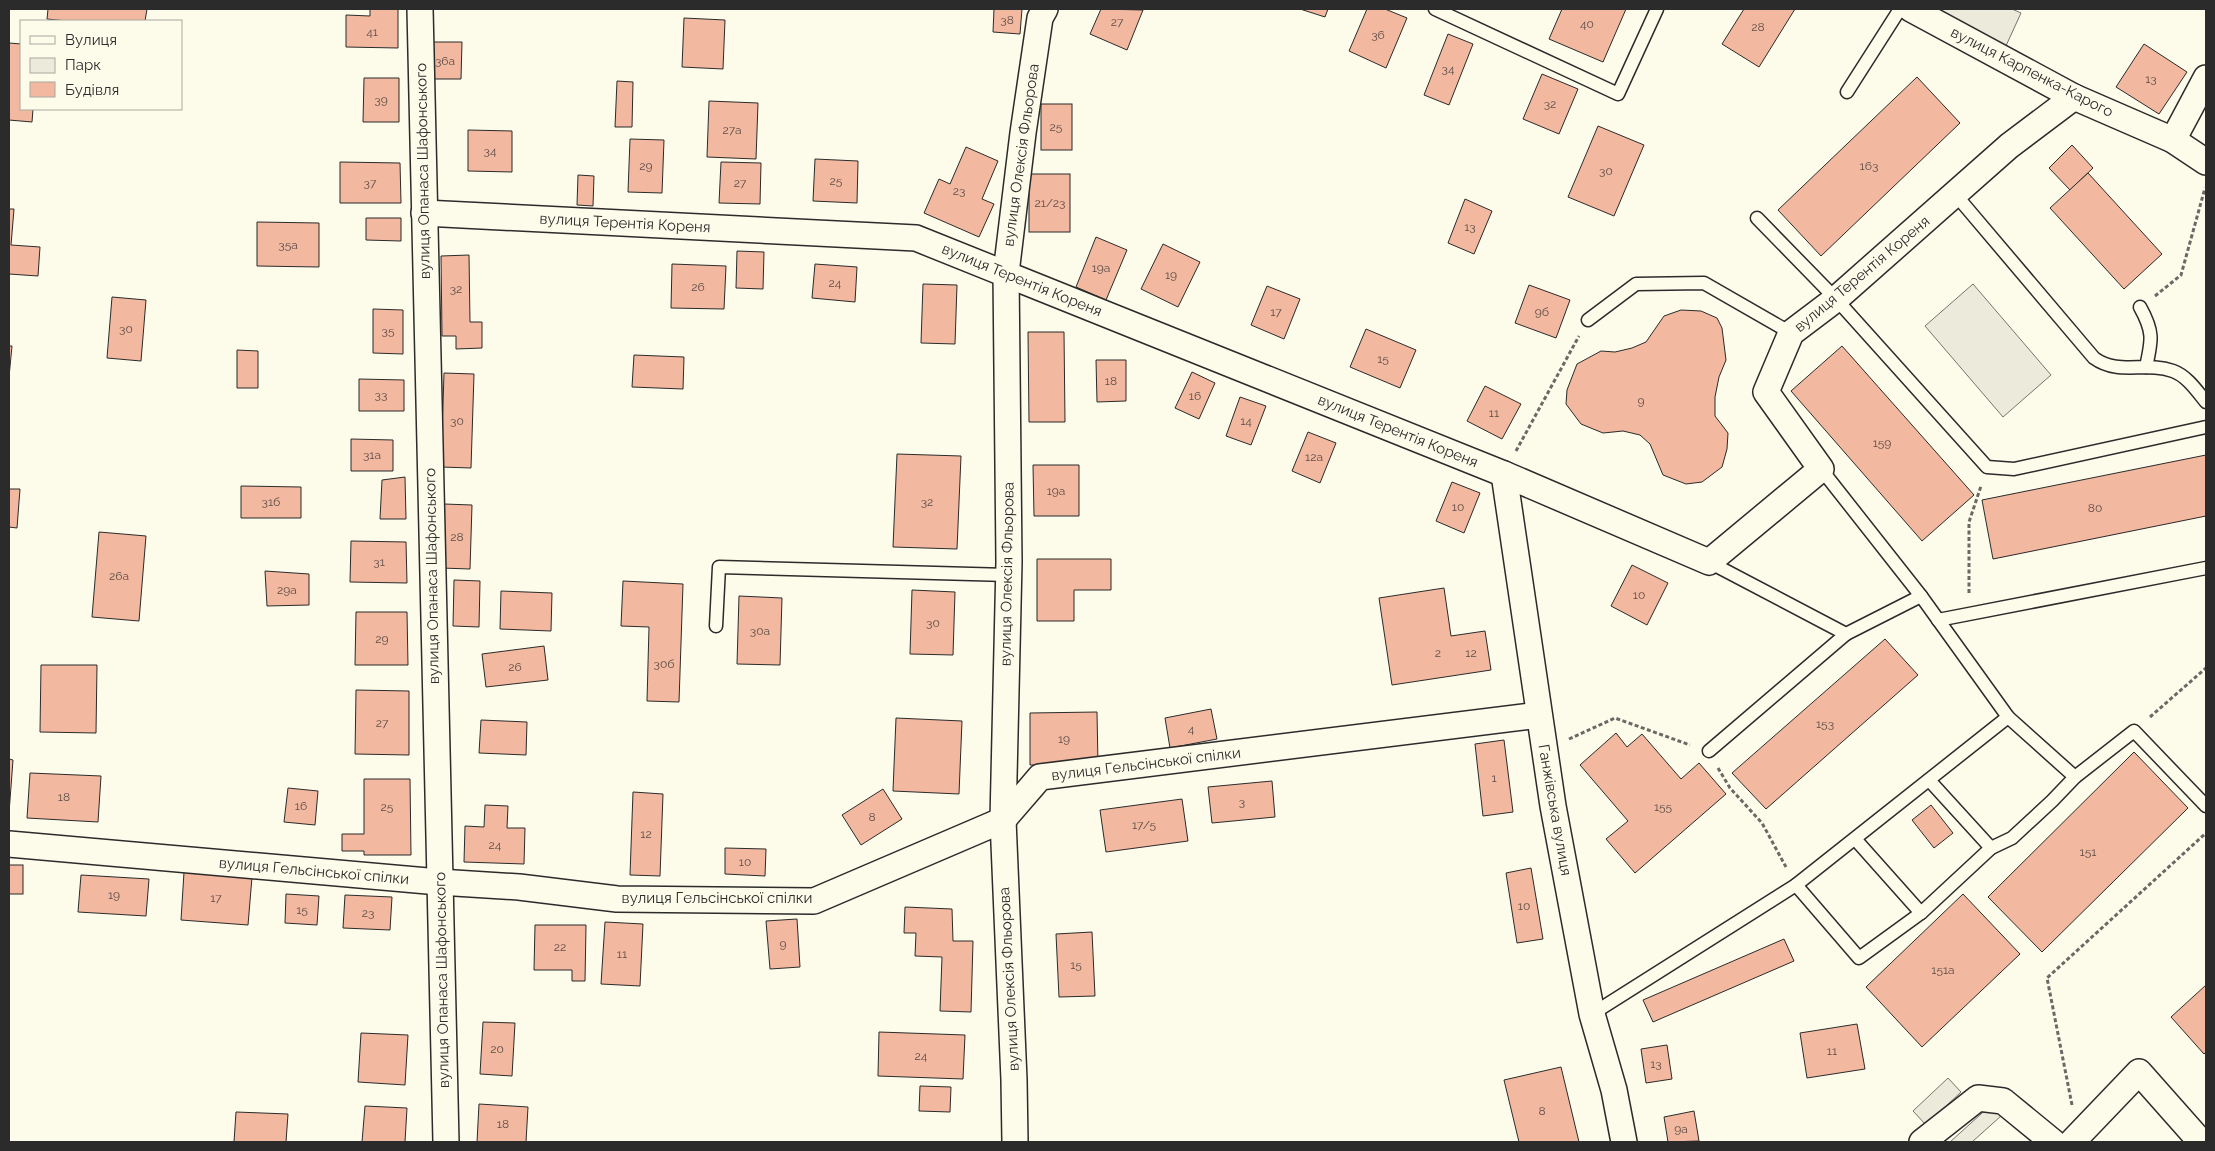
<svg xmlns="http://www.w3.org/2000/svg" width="2215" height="1151" font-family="Raleway,sans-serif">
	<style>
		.green { fill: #ecebdb; stroke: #74746e }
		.parking { fill: #eceadb; stroke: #74746e }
		.building { fill: #f2b8a0; stroke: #2b2b2b }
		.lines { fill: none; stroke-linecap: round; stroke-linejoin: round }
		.lane-casing { stroke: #2b2b2b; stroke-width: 15 }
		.street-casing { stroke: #2b2b2b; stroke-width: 28 }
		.path { stroke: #6a6964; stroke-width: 3; stroke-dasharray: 4 2.5; stroke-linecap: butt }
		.lane { stroke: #fdfbea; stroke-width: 12 }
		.street { stroke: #fdfbea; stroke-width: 25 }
		.labels { text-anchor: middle; stroke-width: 4; stroke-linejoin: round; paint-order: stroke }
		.number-label { font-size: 12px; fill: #5d4e48 }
		.street-label { font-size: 15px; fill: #2b2b2b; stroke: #fdfbea }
	</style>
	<rect width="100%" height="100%" fill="#fdfbea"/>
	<path class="green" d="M1973,284L2051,375L2003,417L1925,326Z"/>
	<g class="parking">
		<path d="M1927,9H2012L2021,13L2005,48Z"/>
		<path d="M1948,1078L1961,1092L1926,1125L1913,1111Z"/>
		<path d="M1991,1105L2001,1116L1972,1142H1950Z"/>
	</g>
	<g class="building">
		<path d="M48,9H147L145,21H67L47,19Z"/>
		<path d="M370,9H398V48L346,47V15L370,16Z"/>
		<path d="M994,9H1022L1020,34L993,32Z"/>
		<path d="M1101,9L1143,10L1127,50L1090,34Z"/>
		<path d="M1300,9H1328L1325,17Z"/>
		<path d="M1367,9H1385L1407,18L1386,68L1349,51Z"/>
		<path d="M1562,9H1626L1603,62L1549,39Z"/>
		<path d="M1744,9H1795L1759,67L1722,44Z"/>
		<path d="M684,18L725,20L723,69L682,67Z"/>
		<path d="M1448,34L1473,44L1449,105L1424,95Z"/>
		<path d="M429,42H462L461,79H428Z"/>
		<path d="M9,43L21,44V109H33L32,122L9,120Z"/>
		<path d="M2144,44L2187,72L2159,114L2116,87Z"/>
		<path d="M1542,74L1578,89L1559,134L1523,119Z"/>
		<path d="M1917,77L1960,123L1821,256L1778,210Z"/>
		<path d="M364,78H399V122H363Z"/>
		<path d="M617,81L633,82L632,127H615Z"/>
		<path d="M709,101L758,103L756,159L707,157Z"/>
		<rect x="1041" y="104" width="31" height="46"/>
		<path d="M1598,126L1644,145L1614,216L1568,197Z"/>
		<path d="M468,130L512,131V172L468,171Z"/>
		<path d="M630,139L664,140L662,193L628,192Z"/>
		<path d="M2072,145L2093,168L2070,190L2049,168Z"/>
		<path d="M966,147L998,161L982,199L994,204L979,237L924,213L939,179L950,184Z"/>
		<path d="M815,159L858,161L857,203L813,201Z"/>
		<path d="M340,162L400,163L401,203H340Z"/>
		<path d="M721,162L761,163L760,204L719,203Z"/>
		<path d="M2088,173L2162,254L2124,289L2050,208Z"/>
		<rect x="1029" y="174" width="41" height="58"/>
		<path d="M578,175L594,176L593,206L577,205Z"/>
		<path d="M1465,199L1492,211L1474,254L1448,243Z"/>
		<path d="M9,209H14L11,245L40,247L38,276L9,274Z"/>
		<path d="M366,218H401V241L366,240Z"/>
		<path d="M257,222L319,223V267L257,266Z"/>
		<path d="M1096,237L1127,250L1106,300L1076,287Z"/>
		<path d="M1163,244L1200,262L1178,307L1141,289Z"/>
		<path d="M737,251L764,252L763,289L736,288Z"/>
		<path d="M469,255L470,322H482V348L456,349V336H442L441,256Z"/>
		<path d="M672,264L726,266L724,309L671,308Z"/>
		<path d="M815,264L857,267L855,302L812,298Z"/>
		<path d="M923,284L957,285L955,344L921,343Z"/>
		<path d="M1529,285L1570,300L1556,338L1515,323Z"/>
		<path d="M1267,286L1300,299L1284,339L1251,325Z"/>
		<path d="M112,297L146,300L141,361L107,358Z"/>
		<path d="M373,309L403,310V354L373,353Z"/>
		<path d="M1681,310L1701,311L1717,318L1722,328L1726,360L1719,377L1715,397V416L1728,433L1727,449L1722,467L1702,482L1686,484L1663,475L1650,444L1640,435L1623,431L1603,433L1581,424L1566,404L1567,390L1577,364L1601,351L1615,352L1632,348L1646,342L1664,316Z"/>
		<path d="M1366,329L1416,350L1400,388L1350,367Z"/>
		<path d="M1028,332H1064L1065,422H1029Z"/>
		<path d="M9,346H12L9,377Z"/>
		<path d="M1842,346L1974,495L1922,541L1791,391Z"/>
		<path d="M237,350L258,351V388H237Z"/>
		<path d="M634,355L684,357L683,389L632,387Z"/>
		<path d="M1096,360H1126V401L1097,402Z"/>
		<path d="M1192,372L1215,383L1199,419L1175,408Z"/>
		<path d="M444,373L474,374L471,468L441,467Z"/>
		<path d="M359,379L404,380V411H359Z"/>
		<path d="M1485,386L1521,404L1502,439L1467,421Z"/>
		<path d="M1240,397L1266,406L1251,445L1226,436Z"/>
		<path d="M1308,432L1336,443L1320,483L1292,471Z"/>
		<path d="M351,439L393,440V471H351Z"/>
		<path d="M897,454L961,456L957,549L893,547Z"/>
		<path d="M2206,455V516L1993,559L1982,500Z"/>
		<path d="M1033,465H1079V516H1034Z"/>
		<path d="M405,477L406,519H380L382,480Z"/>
		<path d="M1452,482L1480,493L1464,533L1436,521Z"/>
		<path d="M241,486L301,487V518H241Z"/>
		<path d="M9,489H20L17,528L9,527Z"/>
		<path d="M444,504L472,505L470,569L441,568Z"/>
		<path d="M99,532L146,536L139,621L92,617Z"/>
		<path d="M351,541L406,542L407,583L350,582Z"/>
		<path d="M1037,559H1111V590H1074V621H1037Z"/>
		<path d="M1632,565L1668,583L1647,625L1611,606Z"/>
		<path d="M265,571L309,574V605L267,606Z"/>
		<path d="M454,580L480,581L479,627L453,626Z"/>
		<path d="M623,581L683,584L679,702L647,701L649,627L621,626Z"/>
		<path d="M1444,588L1451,636L1485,631L1491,670L1392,685L1379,598Z"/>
		<path d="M912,590L955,592L953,655L910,654Z"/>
		<path d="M501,591L552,593L551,631L500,629Z"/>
		<path d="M739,596L782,598L780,665L737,664Z"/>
		<path d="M356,612H407L408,665H355Z"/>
		<path d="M1885,639L1918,675L1766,809L1732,773Z"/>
		<path d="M544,646L548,680L486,687L482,654Z"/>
		<path d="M41,665H97L96,733L40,732Z"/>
		<path d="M356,690L409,691V755L355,754Z"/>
		<path d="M1211,709L1217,739L1170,748L1165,718Z"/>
		<path d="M1097,712L1098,765H1030V713Z"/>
		<path d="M896,718L962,721L959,794L893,791Z"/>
		<path d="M481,720L527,722L526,755L479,753Z"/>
		<path d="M1616,733L1627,747L1642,734L1681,779L1699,763L1726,794L1635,873L1606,839L1628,821L1580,765Z"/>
		<path d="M1504,740L1513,812L1483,816L1475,744Z"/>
		<path d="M2134,752L2188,808L2042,952L1988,897Z"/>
		<path d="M9,759L13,760L9,813Z"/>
		<path d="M30,773L101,776L98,822L27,818Z"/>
		<path d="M364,779H410L411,855H364V851H342V834H364Z"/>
		<path d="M1272,781L1275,817L1212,823L1208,787Z"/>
		<path d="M288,788L318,791L315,825L284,822Z"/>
		<path d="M883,789L902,819L861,845L842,815Z"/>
		<path d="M633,792L663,794L660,876L630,875Z"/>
		<path d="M1182,799L1188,841L1106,852L1100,810Z"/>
		<path d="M485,805L508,806L507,828H525L524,864L464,862L465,826L484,827Z"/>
		<path d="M1931,805L1953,833L1934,848L1912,820Z"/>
		<path d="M725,848L766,849L765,876L725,874Z"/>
		<rect x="9" y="865" width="14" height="29"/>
		<path d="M1531,868L1543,939L1517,943L1506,873Z"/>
		<path d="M184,872L252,877L248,925L181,920Z"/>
		<path d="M81,875L149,879L146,916L78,912Z"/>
		<path d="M286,894L319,896L317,925L285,923Z"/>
		<path d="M1963,894L2020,954L1922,1047L1866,987Z"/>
		<path d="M345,895L392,897L390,930L343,928Z"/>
		<path d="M905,907L952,909L953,941H973L971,1012L940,1011L942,957L915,956L916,933H904Z"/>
		<path d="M797,919L800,967L770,969L766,921Z"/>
		<path d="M605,922L643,924L640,986L601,984Z"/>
		<path d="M535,925H586L585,981H572V970H534Z"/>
		<path d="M1092,932L1095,996L1059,997L1056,934Z"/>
		<path d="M1784,939L1794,961L1653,1022L1643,1000Z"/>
		<path d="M2206,985V1052L2204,1054L2171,1017Z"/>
		<path d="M483,1022L515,1023L512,1076L480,1074Z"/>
		<path d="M1857,1024L1865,1069L1807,1078L1800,1033Z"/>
		<path d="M879,1032L965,1035L963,1079L878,1076Z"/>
		<path d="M361,1033L408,1035L405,1085L358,1082Z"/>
		<path d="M1667,1045L1672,1079L1646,1083L1641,1049Z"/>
		<path d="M1561,1067L1579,1142H1519L1504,1080Z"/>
		<path d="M920,1086L951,1087L950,1112L919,1111Z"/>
		<path d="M479,1104L528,1107L526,1142H477Z"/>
		<path d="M365,1106L407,1108L405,1142H362Z"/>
		<path d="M1694,1111L1699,1141L1668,1142L1664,1117Z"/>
		<path d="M236,1112L288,1114L286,1142H234Z"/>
	</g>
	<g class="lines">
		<g class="lane-casing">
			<g id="lane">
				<path d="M1435,9L1618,94L1657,9"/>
				<path d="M1847,92L1900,9"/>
				<path d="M1955,194L2094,358C2119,376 2145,361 2173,371C2187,376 2197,391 2206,402"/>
				<path d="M1757,218L1836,299L1987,467L2014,469L2206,427"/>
				<path d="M2140,307C2154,332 2152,340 2146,367"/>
				<path d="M1588,320L1636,284L1704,283L1791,333"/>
				<path d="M1709,562L1846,634L1921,596"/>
				<path d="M1938,620L2206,568"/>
				<path d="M716,626L719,567L1008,575"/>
				<path d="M2008,717L2075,777"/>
				<path d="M1709,751L1846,634"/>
				<path d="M1929,780L1991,848"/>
				<path d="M1856,840L1921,913"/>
				<path d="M1796,885L1859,958L1921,913L1991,848L2012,838L2052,801L2075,777L2134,731L2206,806"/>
				<path d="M1592,1014L1796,885L2008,717L1921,596L1821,469"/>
			</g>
		</g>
		<g class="street-casing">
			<g id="street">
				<path d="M420,9L446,1142"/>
				<path d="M1911,9L2074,97L2173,140L2206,162"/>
				<path d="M2173,140L2206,78"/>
				<path d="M424,213L916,238L1504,474L1709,562L1821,469L1766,392L1791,333L1836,299L2009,146L2074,97"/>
				<path d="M1504,474L1553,806L1592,1014L1614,1090L1624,1142"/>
				<path d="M9,844L439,882L519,887L617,899L814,901L1003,820L1040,777L1539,715"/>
				<path d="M1015,1142L1014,1080L1003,820L1009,562L1006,273L1023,133L1040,18L1045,9"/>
				<path d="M1922,1142L1978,1098L2003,1101L2053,1142"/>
				<path d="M2072,1142L2139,1072L2201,1142"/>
			</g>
		</g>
		<g class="path">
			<path d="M2155,296L2181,275L2205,188"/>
			<path d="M1516,451L1579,336"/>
			<path d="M1969,593V522L1981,486"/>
			<path d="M2150,717L2206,668"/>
			<path d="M1569,739L1615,718L1690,745"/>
			<path d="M1718,768L1730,788L1762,823L1786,867"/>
			<path d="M2072,1105L2047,978L2206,833"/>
		</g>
		<use href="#lane" class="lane"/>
		<use href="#street" class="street"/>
	</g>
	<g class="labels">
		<g class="number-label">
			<text x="1007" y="24">38</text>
			<text x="1117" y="26">27</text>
			<text x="1587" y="28">40</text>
			<text x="1758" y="31">28</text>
			<text x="372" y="36">41</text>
			<text x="1378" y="39">36</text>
			<text x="445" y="65">36а</text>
			<text x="1448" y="73">34</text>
			<text x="2151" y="83">13</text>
			<text x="381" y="104">39</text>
			<text x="1550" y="108">32</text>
			<text x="1056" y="131">25</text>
			<text x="732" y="134">27а</text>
			<text x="490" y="155">34</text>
			<text x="646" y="170">29</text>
			<text x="1869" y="170">163</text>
			<text x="1606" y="175">30</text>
			<text x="836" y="185">25</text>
			<text x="370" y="187">37</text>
			<text x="740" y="187">27</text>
			<text x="959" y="195">23</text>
			<text x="1050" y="207">21/23</text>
			<text x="1470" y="231">13</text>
			<text x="288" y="249">35а</text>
			<text x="1101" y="272">19а</text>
			<text x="1171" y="279">19</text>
			<text x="835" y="287">24</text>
			<text x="698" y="291">26</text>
			<text x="456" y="293">32</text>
			<text x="1276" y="316">17</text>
			<text x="1542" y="316">9б</text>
			<text x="126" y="333">30</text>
			<text x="388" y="335">35</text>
			<text x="1383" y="363">15</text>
			<text x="1111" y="385">18</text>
			<text x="381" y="399">33</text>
			<text x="1195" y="400">16</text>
			<text x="1641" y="405">9</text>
			<text x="1494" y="417">11</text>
			<text x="457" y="425">30</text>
			<text x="1246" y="425">14</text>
			<text x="1882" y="447">159</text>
			<text x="372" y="459">31а</text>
			<text x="1314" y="461">12а</text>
			<text x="1056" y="495">19а</text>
			<text x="271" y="506">31б</text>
			<text x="927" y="506">32</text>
			<text x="1458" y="511">10</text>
			<text x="2095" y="512">80</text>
			<text x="457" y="541">28</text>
			<text x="379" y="566">31</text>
			<text x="119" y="580">26а</text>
			<text x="287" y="594">29а</text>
			<text x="1639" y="599">10</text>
			<text x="933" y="627">30</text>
			<text x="760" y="635">30а</text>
			<text x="382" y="643">29</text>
			<text x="1438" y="657">2</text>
			<text x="1471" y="657">12</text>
			<text x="664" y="668">30б</text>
			<text x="515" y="671">26</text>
			<text x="382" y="727">27</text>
			<text x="1825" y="728">153</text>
			<text x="1191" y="733">4</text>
			<text x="1064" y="743">19</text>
			<text x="1494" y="782">1</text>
			<text x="64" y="801">18</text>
			<text x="1242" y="806">3</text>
			<text x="301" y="810">16</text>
			<text x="387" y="811">25</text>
			<text x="1663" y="811">155</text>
			<text x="872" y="821">8</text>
			<text x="1144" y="829">17/5</text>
			<text x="646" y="838">12</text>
			<text x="495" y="849">24</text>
			<text x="2088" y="856">151</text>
			<text x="745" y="866">10</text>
			<text x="114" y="899">19</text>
			<text x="216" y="902">17</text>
			<text x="1524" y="910">10</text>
			<text x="302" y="914">15</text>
			<text x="368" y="917">23</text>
			<text x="783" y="948">9</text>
			<text x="560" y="951">22</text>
			<text x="622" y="958">11</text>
			<text x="1076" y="969">15</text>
			<text x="1943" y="974">151а</text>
			<text x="497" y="1053">20</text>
			<text x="1832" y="1055">11</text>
			<text x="921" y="1060">24</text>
			<text x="1656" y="1068">13</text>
			<text x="1542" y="1115">8</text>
			<text x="503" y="1128">18</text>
			<text x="1681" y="1133">9а</text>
		</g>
		<g class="street-label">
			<text transform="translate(2032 72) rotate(27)" y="5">вулиця Карпенка-Карого</text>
			<text transform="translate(1021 155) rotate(-82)" y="5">вулиця Олексія Фльорова</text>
			<text transform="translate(423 171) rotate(-91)" y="5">вулиця Опанаса Шафонського</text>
			<text transform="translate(625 223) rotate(3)" y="5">вулиця Терентія Кореня</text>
			<text transform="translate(1862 274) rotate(-40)" y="5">вулиця Терентія Кореня</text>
			<text transform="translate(1022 280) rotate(22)" y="5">вулиця Терентія Кореня</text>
			<text transform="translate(1398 431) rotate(22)" y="5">вулиця Терентія Кореня</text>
			<text transform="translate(1007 574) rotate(-89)" y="5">вулиця Олексія Фльорова</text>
			<text transform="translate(432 576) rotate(-91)" y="5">вулиця Опанаса Шафонського</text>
			<text transform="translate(1146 764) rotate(-7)" y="5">вулиця Гельсінської спілки</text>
			<text transform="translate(1555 810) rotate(80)" y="5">Ганжівська вулиця</text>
			<text transform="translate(314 871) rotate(5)" y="5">вулиця Гельсінської спілки</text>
			<text x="717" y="903">вулиця Гельсінської спілки</text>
			<text transform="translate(1009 979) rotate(-93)" y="5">вулиця Олексія Фльорова</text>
			<text transform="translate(442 980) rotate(-91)" y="5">вулиця Опанаса Шафонського</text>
		</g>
	</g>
	<rect width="2215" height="1151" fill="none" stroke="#2b2b2b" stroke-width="20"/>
	<rect x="20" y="20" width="162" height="90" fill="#fdfbea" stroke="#a9a89e"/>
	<rect x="30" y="36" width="25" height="8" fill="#fdfbea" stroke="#a9a89e"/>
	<text x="65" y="45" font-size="15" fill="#2b2b2b">Вулиця</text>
	<rect x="30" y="58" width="25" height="15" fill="#ecebdb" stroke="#a9a89e"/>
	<text x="65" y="70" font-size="15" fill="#2b2b2b">Парк</text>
	<rect x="30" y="82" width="25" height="15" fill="#f2b8a0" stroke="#a9a89e"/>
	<text x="65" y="95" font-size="15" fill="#2b2b2b">Будівля</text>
</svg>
